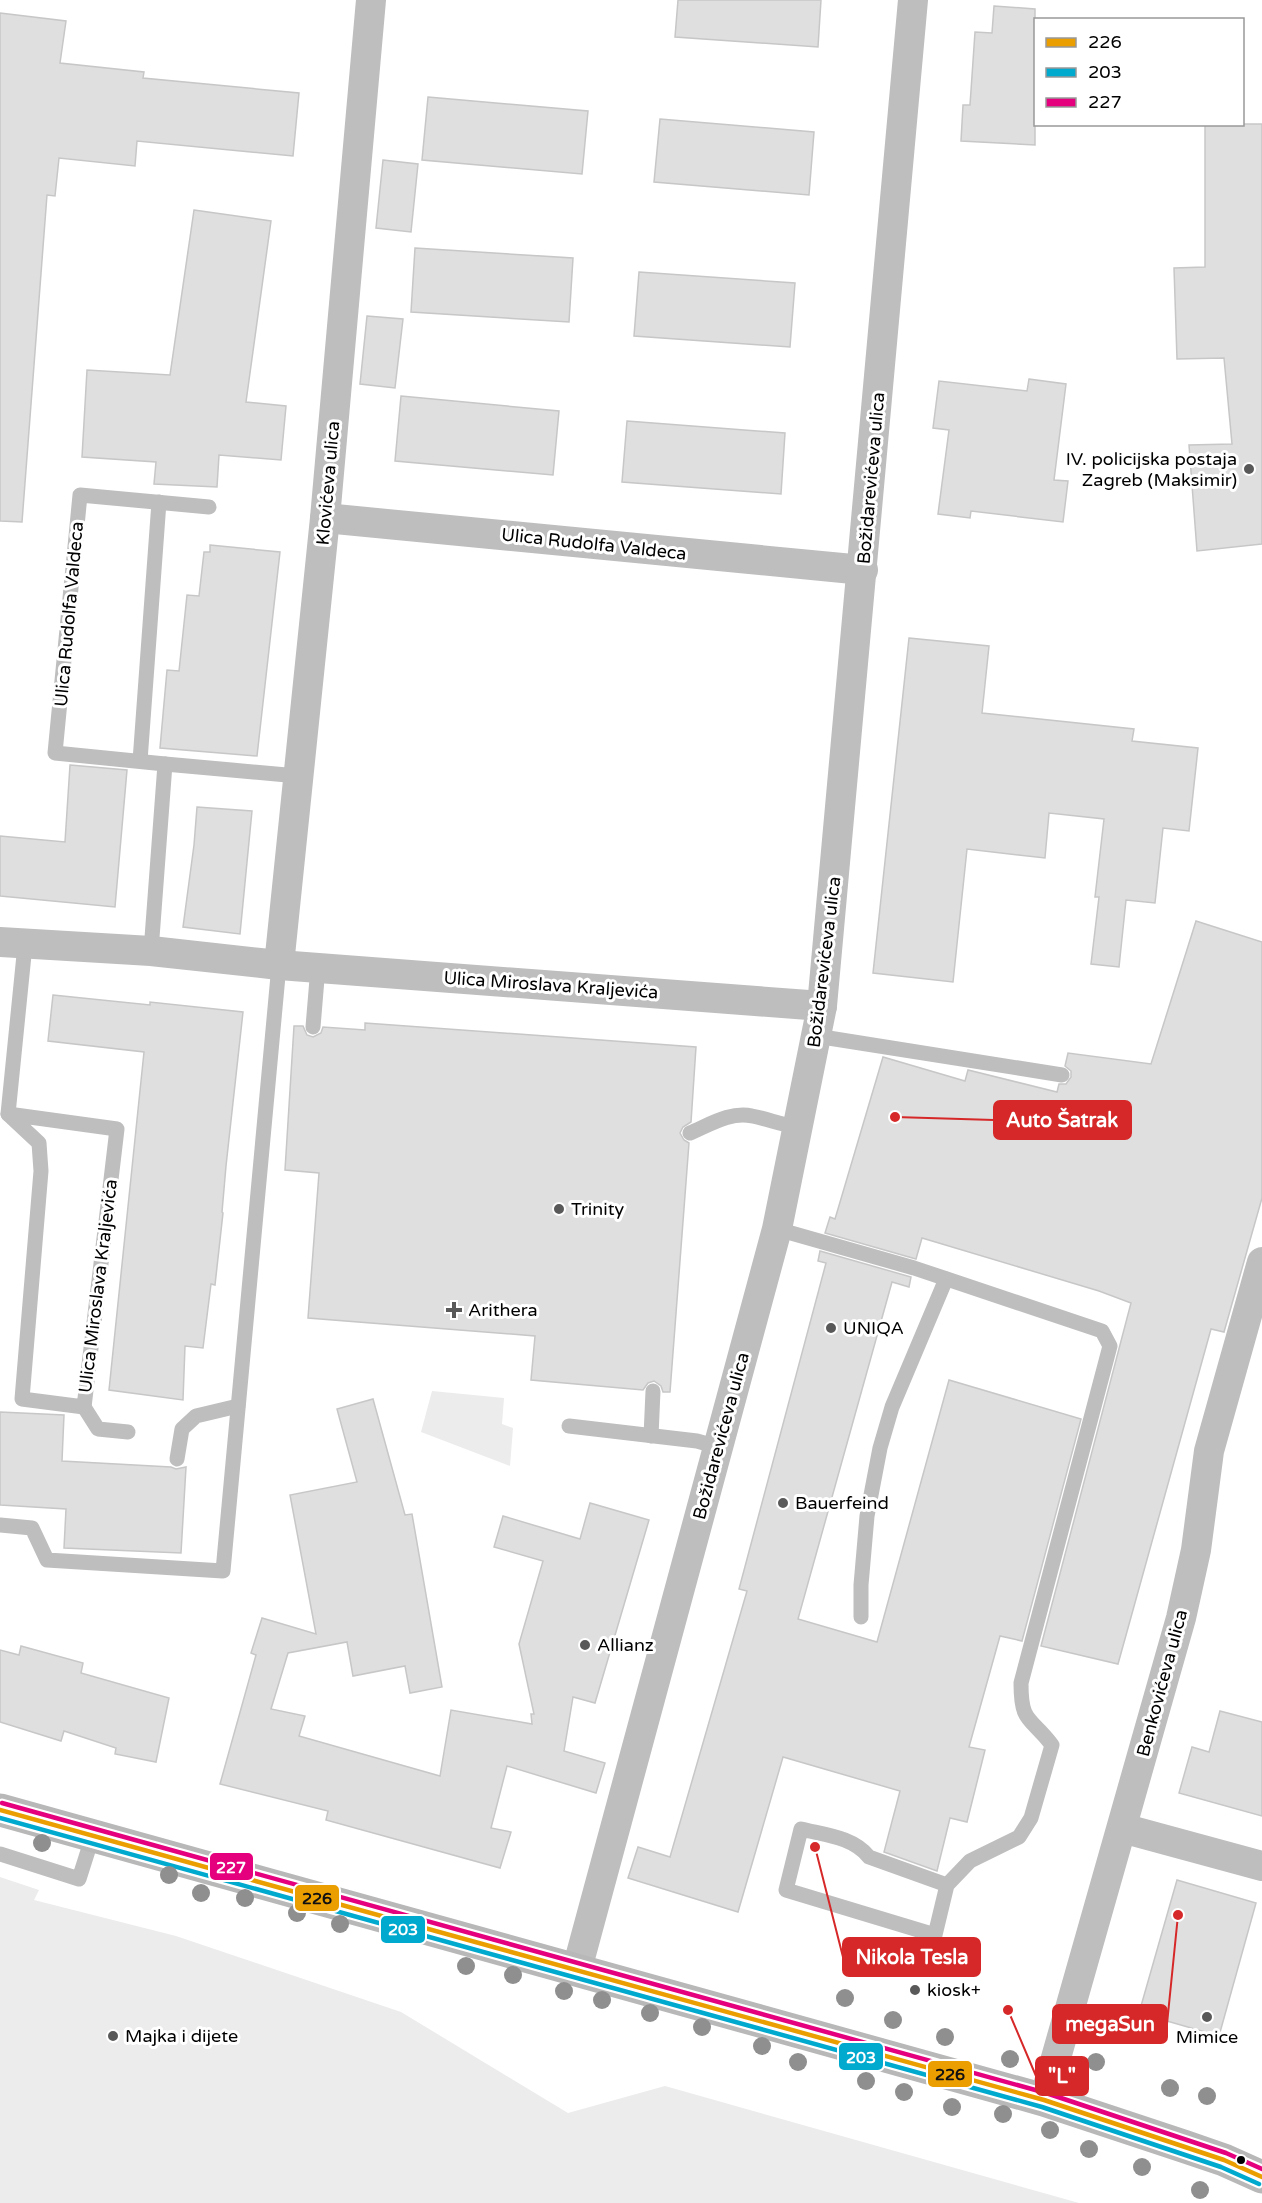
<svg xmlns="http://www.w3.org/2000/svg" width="1262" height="2203" font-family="'Varela Round',sans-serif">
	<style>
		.green { fill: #ececec }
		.building { fill: #dfdfdf; stroke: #c7c7c7; stroke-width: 1.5 }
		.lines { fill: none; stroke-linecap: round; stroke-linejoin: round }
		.service { stroke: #bebebe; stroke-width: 15 }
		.minor { stroke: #bebebe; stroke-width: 30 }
		.secondary { stroke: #b8b8b8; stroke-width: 33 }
		.bus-1-casing { stroke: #fff; stroke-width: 9 }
		.bus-2-casing { stroke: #fff; stroke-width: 9 }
		.bus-3-casing { stroke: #fff; stroke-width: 9 }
		.bus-1 { stroke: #eb9e00; stroke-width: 4.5 }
		.bus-2 { stroke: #00a9ce; stroke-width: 4.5 }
		.bus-3 { stroke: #e5007d; stroke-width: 4.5 }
		.tree { fill: #8f8f8f }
		.poi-dot { fill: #595959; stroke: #fff; stroke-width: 2 }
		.bus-dot { fill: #000; stroke: #fff; stroke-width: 2 }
		.labels { text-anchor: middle; stroke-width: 6; stroke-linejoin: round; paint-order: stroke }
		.poi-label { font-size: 18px; fill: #000; stroke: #fff; text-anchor: start }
		.street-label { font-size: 18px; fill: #000; stroke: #fff }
		.leader { fill: none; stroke: #d62828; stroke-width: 2 }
		.callout-dot { fill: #d62828; stroke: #fff; stroke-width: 2 }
		.callout { fill: #d62828; stroke: #d62828; stroke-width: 2 }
		.callout-label { font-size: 20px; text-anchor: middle; font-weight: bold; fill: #fff }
		.line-badge { stroke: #fff; stroke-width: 2 }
		.badge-label { font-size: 16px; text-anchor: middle; font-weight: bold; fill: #fff }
		.pale-badge-label { font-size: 16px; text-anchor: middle; font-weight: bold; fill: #111 }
	</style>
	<rect width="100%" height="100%" fill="#fff"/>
	<g class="green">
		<path d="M432,1391L504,1398L502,1424L513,1428L510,1466L421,1432Z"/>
		<path d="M0,1877L39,1890L34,1900L176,1936L401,2012L568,2113L665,2086L1079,2203H0Z"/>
	</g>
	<g class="building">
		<path d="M678,0H821L818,47L675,37Z"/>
		<path d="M994,6L1035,9V145L961,141L963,105H970L975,32L992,33Z"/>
		<path d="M0,13L66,21L60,63L144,72L143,78L299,93L293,156L137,141L135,166L59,158L55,196L47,195L22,522L0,521Z"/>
		<path d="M428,97L588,111L582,174L422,160Z"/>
		<path d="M660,119L814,132L809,195L654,182Z"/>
		<path d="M1205,124H1262V544L1197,551L1189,445L1232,444L1224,358L1177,359L1174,268L1205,267Z"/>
		<path d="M383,160L418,164L411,232L376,228Z"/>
		<path d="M194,210L271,221L246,402L286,406L281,460L219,455L217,487L154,484L156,462L82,457L87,370L170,375Z"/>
		<path d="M415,248L573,258L569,322L411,312Z"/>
		<path d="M639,272L795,283L790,347L634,336Z"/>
		<path d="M367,316L403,319L395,388L360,384Z"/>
		<path d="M1029,379L1066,384L1054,480L1068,481L1063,522L971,511L970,518L938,514L949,430L933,428L939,381L1027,391Z"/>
		<path d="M401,396L559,411L553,475L395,461Z"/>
		<path d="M627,421L785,433L781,494L622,482Z"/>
		<path d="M210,545L280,552L257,756L160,748L167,670L179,671L187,595L199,596L204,552H210Z"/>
		<path d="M909,638L989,646L982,713L1134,729L1132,741L1198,748L1189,831L1163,828L1155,903L1126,900L1119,967L1091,964L1099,897H1095L1104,819L1049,813L1045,858L967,849L953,982L873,973Z"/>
		<path d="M70,765L127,770L115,907L0,896V836L65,842Z"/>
		<path d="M197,807L252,811L240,934L183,927L194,845Z"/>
		<path d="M1196,921L1262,942V1198L1224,1332L1211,1329L1118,1664L1041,1646L1131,1303L1099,1291L922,1238L916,1259L825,1233L830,1217L835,1219L883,1057L965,1081L968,1070L1057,1092L1059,1084H1066L1071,1077V1071L1065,1066L1068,1053L1151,1064Z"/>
		<path d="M53,995L150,1005V1002L243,1012L226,1166L222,1212L223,1213L215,1285L211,1284L203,1348L185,1346L183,1400L109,1390L144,1052L48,1041Z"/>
		<path d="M365,1023L696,1047L691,1122L683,1127L680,1133L684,1140L689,1143L670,1392H663L661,1386L654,1381L648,1383L643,1390L531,1380L535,1336L308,1318L319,1173L285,1170L294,1026H303L307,1035L313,1037L321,1033L323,1027L365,1030Z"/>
		<path d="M820,1251L911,1277L909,1287L892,1282L798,1619L877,1642L949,1380L1081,1419L1022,1641L1000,1636L969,1747L985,1750L967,1822L950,1818L937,1871L884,1852L900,1791L783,1757L738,1912L628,1878L638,1847L670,1857L747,1591L739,1589L826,1263L818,1261Z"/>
		<path d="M373,1399L405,1515L412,1514L442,1687L410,1693L405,1666L353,1676L347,1642L288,1653L271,1709L305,1716L299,1736L440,1776L451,1710L532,1724L531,1714H534L519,1644L543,1561L494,1547L503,1516L580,1539L590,1503L649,1520L595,1703L573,1697L564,1751L605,1763L596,1793L507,1766L491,1828L511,1832L500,1868L326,1820L328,1811L220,1784L256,1655L251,1653L262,1618L316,1634L290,1495L357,1482L337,1409Z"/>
		<path d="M0,1412L64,1415L62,1461L171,1467L176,1469L186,1467L181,1553L64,1548L66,1509L0,1505Z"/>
		<path d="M21,1646L83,1663L81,1673L169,1698L156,1762L115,1754L116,1748L64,1731L61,1741L0,1722V1650L19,1655Z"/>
		<path d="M1220,1711L1262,1722V1816L1179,1793L1192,1747L1209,1752Z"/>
		<path d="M1177,1880L1256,1903L1219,2036L1139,2013Z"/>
	</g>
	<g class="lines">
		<g class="service">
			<path d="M140,761L159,502"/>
			<path d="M165,764L55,753L80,495L209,507"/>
			<path d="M151,951L165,764L298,776"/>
			<path d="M313,1027L318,967"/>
			<path d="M816,1036L1062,1075"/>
			<path d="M8,1114L117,1129L84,1407L22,1399L41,1171L39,1143Z"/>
			<path d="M8,1114L25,945"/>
			<path d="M690,1133C709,1125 731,1111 752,1116C768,1119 782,1125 798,1127"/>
			<path d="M777,1229L914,1268L1102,1331L1110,1346L1021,1683C1021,1724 1030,1716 1052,1745L1031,1818L1019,1837L970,1861L947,1885L935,1935L786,1890L801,1829C825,1835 853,1837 869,1857L947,1885"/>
			<path d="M84,1407L98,1429L128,1432"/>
			<path d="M569,1426L697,1441L718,1447"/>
			<path d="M651,1436L653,1391"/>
			<path d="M177,1459L182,1429L196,1416L238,1406"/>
			<path d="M0,1525L32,1528L47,1560L223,1571L279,965"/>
			<path d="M861,1617V1585L867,1516L880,1448L892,1407L946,1279"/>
			<path d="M0,1854L79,1879L93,1835"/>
		</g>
		<g class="minor">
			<path d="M325,518L863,570"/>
			<path d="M0,942L151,951L279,965L822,1006"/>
			<path d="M279,965L325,518L371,0"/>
			<path d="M1122,1828L1262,1866"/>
			<path d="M577,1969L777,1229L822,1006L913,0"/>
			<path d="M1044,2100L1181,1618L1196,1550L1209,1451L1262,1262"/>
		</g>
		<path class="secondary" d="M0,1810L1044,2100L1186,2147L1224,2160L1262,2177"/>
		<g class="bus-1-casing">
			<path id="bus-1" d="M0,1810L1044,2100L1224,2160L1262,2177"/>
		</g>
		<g class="bus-2-casing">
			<path id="bus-2" d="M0,1818L1042,2107L1221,2167L1259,2184"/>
		</g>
		<g class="bus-3-casing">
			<path id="bus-3" d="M2,1803L1046,2093L1226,2153L1262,2169"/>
		</g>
		<use href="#bus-1" class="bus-1"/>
		<use href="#bus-2" class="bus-2"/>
		<use href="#bus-3" class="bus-3"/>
	</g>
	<g class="tree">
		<circle cx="42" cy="1843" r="9"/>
		<circle cx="169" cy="1875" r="9"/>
		<circle cx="201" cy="1893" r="9"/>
		<circle cx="245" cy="1898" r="9"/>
		<circle cx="297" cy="1913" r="9"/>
		<circle cx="340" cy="1924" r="9"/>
		<circle cx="466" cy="1966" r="9"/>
		<circle cx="513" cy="1975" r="9"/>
		<circle cx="564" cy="1991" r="9"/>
		<circle cx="845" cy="1998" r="9"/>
		<circle cx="602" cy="2000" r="9"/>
		<circle cx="650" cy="2013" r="9"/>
		<circle cx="893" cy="2020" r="9"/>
		<circle cx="702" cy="2027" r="9"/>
		<circle cx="945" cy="2037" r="9"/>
		<circle cx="762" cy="2046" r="9"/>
		<circle cx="1010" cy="2059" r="9"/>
		<circle cx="798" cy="2062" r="9"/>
		<circle cx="1096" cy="2062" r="9"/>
		<circle cx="866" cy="2081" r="9"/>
		<circle cx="1170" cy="2088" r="9"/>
		<circle cx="904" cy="2092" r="9"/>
		<circle cx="1207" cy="2096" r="9"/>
		<circle cx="952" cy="2107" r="9"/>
		<circle cx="1003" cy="2114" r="9"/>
		<circle cx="1050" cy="2130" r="9"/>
		<circle cx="1089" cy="2149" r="9"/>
		<circle cx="1142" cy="2167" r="9"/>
		<circle cx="1200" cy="2190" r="9"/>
	</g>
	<g class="poi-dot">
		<circle cx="1249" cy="469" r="6"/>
		<circle cx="559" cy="1209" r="6"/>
		<path d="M451 1301h6v6h6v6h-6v6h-6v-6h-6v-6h6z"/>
		<circle cx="831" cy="1328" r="6"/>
		<circle cx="783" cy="1503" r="6"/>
		<circle cx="585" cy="1645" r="6"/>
		<circle cx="915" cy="1990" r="6"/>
		<circle cx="1207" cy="2017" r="6"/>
		<circle cx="113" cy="2036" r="6"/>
	</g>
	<circle class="bus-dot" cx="1241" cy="2160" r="5"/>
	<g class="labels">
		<g class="poi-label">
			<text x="1237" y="465" text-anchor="end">IV. policijska postaja<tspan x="1237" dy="21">Zagreb (Maksimir)</tspan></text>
			<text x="571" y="1215">Trinity</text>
			<text x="468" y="1316">Arithera</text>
			<text x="843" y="1334">UNIQA</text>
			<text x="795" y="1509">Bauerfeind</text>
			<text x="597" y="1651">Allianz</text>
			<text x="927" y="1996">kiosk+</text>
			<text x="125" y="2042">Majka i dijete</text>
			<text x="1207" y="2043" text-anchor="middle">Mimice</text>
		</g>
		<g class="street-label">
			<text transform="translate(871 478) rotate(-85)" y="6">Božidarevićeva ulica</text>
			<text transform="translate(328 483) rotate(-85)" y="6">Klovićeva ulica</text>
			<text transform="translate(594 544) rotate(6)" y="6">Ulica Rudolfa Valdeca</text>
			<text transform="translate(69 614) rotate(-85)" y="6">Ulica Rudolfa Valdeca</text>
			<text transform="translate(824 962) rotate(-83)" y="6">Božidarevićeva ulica</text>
			<text transform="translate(551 985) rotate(4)" y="6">Ulica Miroslava Kraljevića</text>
			<text transform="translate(98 1286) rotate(-83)" y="6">Ulica Miroslava Kraljevića</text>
			<text transform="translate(721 1436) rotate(-75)" y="6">Božidarevićeva ulica</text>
			<text transform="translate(1162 1683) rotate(-75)" y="6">Benkovićeva ulica</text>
		</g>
	</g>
	<path class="leader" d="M895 1117L994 1120M815 1847L843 1957M1178 1915L1167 2024M1008 2010L1036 2076"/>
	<g class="callout-dot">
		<circle cx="895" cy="1117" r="6"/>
		<circle cx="815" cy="1847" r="6"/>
		<circle cx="1178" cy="1915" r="6"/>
		<circle cx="1008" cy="2010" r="6"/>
	</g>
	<g class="callout">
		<rect x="994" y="1101" width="137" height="38" rx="6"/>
		<rect x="843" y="1938" width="137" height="38" rx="6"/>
		<rect x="1053" y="2005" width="114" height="38" rx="6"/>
		<rect x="1036" y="2057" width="52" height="38" rx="6"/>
	</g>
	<g class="callout-label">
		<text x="1062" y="1127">Auto Šatrak</text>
		<text x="912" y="1964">Nikola Tesla</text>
		<text x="1110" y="2031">megaSun</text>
		<text x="1062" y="2083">"L"</text>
	</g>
	<g class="line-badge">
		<rect x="209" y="1852" width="45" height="29" rx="6" fill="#e5007d"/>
		<rect x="294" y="1884" width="46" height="28" rx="6" fill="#eb9e00"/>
		<rect x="380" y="1915" width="46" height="29" rx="6" fill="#00a9ce"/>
		<rect x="838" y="2042" width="46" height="29" rx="6" fill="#00a9ce"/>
		<rect x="927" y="2060" width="46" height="28" rx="6" fill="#eb9e00"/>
	</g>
	<g class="badge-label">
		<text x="231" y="1873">227</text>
		<text x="403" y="1935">203</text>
		<text x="861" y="2063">203</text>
	</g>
	<g class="pale-badge-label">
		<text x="317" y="1904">226</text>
		<text x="950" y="2080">226</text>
	</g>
	<rect x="1034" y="18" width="210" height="108" fill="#ffffff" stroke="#999999" stroke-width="1.5"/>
	<rect x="1046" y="38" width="30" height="9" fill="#eb9e00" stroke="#999999" stroke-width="1.5"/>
	<text x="1088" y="48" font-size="18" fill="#000000">226</text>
	<rect x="1046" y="68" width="30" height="9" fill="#00a9ce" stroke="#999999" stroke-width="1.5"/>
	<text x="1088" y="78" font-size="18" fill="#000000">203</text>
	<rect x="1046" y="98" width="30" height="9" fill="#e5007d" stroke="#999999" stroke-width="1.5"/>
	<text x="1088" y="108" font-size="18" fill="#000000">227</text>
</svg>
